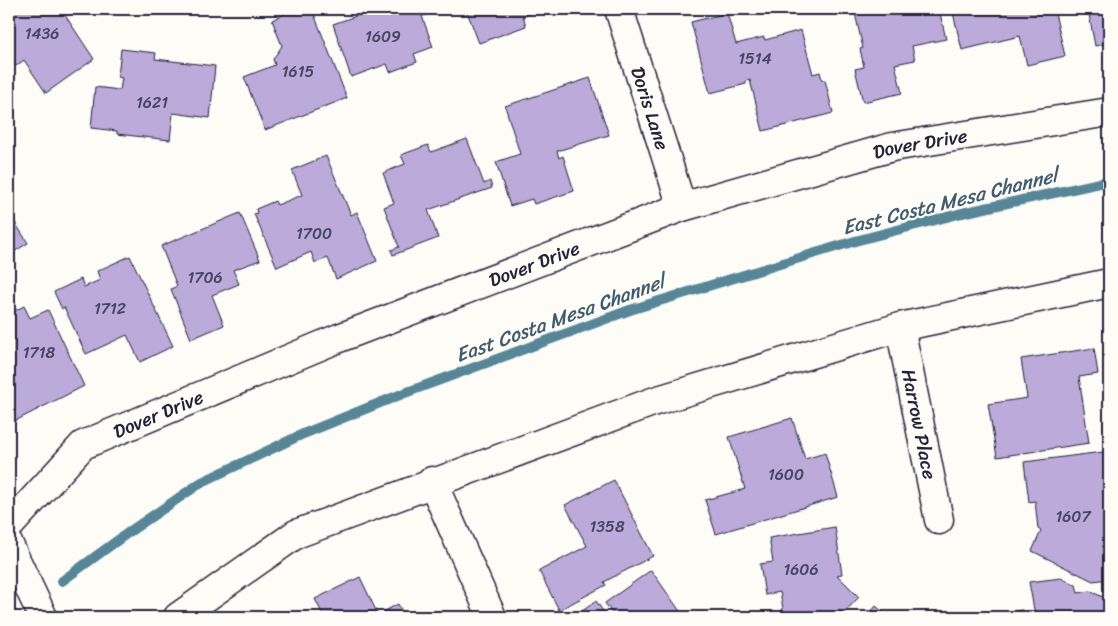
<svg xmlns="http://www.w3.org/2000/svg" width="1118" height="626" font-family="Sriracha,sans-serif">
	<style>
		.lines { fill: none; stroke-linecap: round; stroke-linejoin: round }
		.stream { stroke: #568698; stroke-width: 10 }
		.building { fill: #bbaada; stroke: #22223b }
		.street-casing { stroke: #22223b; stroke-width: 31 }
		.secondary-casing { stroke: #22223b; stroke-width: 31 }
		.street { stroke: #fdfcf7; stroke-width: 28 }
		.secondary { stroke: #fdfcf7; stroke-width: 28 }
		.labels { text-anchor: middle; stroke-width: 4.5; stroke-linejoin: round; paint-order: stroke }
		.number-label { font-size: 16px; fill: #484463 }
		.street-label { font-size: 19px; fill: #22223b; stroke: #fdfcf7 }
		.water-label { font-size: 20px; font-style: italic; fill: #405c71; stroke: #fdfcf7 }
	</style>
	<rect width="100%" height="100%" fill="#fdfcf7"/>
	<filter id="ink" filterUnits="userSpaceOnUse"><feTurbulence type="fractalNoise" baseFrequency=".02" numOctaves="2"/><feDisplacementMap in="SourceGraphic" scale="10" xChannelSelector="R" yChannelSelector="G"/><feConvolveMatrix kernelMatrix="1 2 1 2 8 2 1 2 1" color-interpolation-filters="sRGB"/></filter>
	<g filter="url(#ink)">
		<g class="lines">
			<path class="stream" d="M62,581L129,532L202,482L303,434L402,394L630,310L855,241L962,213L1109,181"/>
		</g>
		<g class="building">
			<path d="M9,9H61L94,59L46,93L24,60L16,66L9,56Z"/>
			<path d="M295,9H312L347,98L265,130L244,77L275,65L273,59L282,46L272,20Z"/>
			<path d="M376,9H432L433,13L422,16L433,47L414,54L417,62L390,72L387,64L351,77L333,24Z"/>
			<path d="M466,9H545L523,16L526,26L479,43Z"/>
			<path d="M854,9H939L946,39L912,46L915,60L895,64L902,93L863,102L855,69L864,67L860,49L863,48Z"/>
			<path d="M952,9H1054L1065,56L1027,65L1020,36L962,50Z"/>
			<path d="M1088,9H1109V43L1095,46Z"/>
			<path d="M727,13L736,44L764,37L765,40L801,30L813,74L820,72L822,80H825L833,113L763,131L750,80L746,81V84L710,93L691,22Z"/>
			<path d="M121,49L156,53L155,59L215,66L210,118L173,113L170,140L117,134V131L91,128L95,87L120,90L122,78L118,77Z"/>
			<path d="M590,78L609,135L557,151L559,158L563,156L574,191L534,204L532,199L510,206L496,162L520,154L505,106Z"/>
			<path d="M467,139L484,184L490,181L492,188L428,210L438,238L393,255L391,250L399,247L384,207L394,203L383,173L405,164L401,155L428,145L431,152Z"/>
			<path d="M326,156L351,215L357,212L377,261L336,279L328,258L315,263L311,252L277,267L254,214L257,213L256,209L275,201L277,205L302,195L292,170Z"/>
			<path d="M9,213L28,243L9,255Z"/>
			<path d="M240,213L260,260L233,270L239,284L212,295L224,325L191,339L171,289L177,286L161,246Z"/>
			<path d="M130,256L173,346L140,362L127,335L86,354L64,307L62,309L54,292L81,279L84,287L100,280L97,271Z"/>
			<path d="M24,306L30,318L48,310L84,386L9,424V314Z"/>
			<path d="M1094,348L1098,374L1079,377L1089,443L997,457L988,404L1027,398L1021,359Z"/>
			<path d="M792,418L805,459L825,453L838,497L716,534L705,500L745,489L729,437Z"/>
			<path d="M1103,452L1109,503V579L1093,581L1032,551L1041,531L1038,529L1035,501L1029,502L1024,462Z"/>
			<path d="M614,480L653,556L604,582L606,585L559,610L539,571L587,546L565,505Z"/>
			<path d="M835,527L842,574L837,575L859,597L840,617H774L783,609L780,592L765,595L760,564L773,562L769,538Z"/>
			<path d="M651,570L684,617H615L605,603Z"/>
			<path d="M360,577L379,617L385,614L383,612L398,604L405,617H324L315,599Z"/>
			<path d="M1061,578L1076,585L1078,593L1090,591L1109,600V617H1008L1007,612L1022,610L1023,617L1035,615L1029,582Z"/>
			<path d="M596,601L607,617H574Z"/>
			<path d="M876,606L889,617H867Z"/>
		</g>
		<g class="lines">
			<g class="street-casing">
				<g id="street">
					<path id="s1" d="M619,9L682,207"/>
					<path id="s2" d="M900,327L939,520"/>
					<path d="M432,481L492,617"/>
					<path id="s3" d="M9,526L83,445L339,338L682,207L892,147L1109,112"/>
				</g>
			</g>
			<g class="secondary-casing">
				<g id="secondary">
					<path d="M9,545L43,617"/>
					<path d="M178,617L296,534L655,401L900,327L1109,283"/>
				</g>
			</g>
			<use href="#street" class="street"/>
			<use href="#secondary" class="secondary"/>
		</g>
	</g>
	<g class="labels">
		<g class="number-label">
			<text x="42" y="39">1436</text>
			<text x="383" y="42">1609</text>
			<text x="755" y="64">1514</text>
			<text x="298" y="77">1615</text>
			<text x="152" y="108">1621</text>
			<text x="314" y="239">1700</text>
			<text x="205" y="283">1706</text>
			<text x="110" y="314">1712</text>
			<text x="39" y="358">1718</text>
			<text x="786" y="480">1600</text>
			<text x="1073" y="522">1607</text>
			<text x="607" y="532">1358</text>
			<text x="801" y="575">1606</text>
		</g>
		<g class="street-label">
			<text dy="7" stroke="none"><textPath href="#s1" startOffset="104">Doris Lane</textPath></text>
			<text dy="7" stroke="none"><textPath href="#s3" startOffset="1001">Dover Drive</textPath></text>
			<text dy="7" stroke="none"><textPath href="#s3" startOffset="596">Dover Drive</textPath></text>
			<text dy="7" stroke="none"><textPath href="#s3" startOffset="191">Dover Drive</textPath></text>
			<text dy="7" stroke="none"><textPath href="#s2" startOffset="99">Harrow Place</textPath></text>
		</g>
		<g class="water-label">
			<text transform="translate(950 201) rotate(-14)" y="7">East Costa Mesa Channel</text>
			<text transform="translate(560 318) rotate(-20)" y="7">East Costa Mesa Channel</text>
		</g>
	</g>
	<rect width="1118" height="626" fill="none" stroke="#fdfcf7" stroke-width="30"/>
	<rect x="15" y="15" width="1088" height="596" fill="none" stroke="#22223b" stroke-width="2" filter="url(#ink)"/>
</svg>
